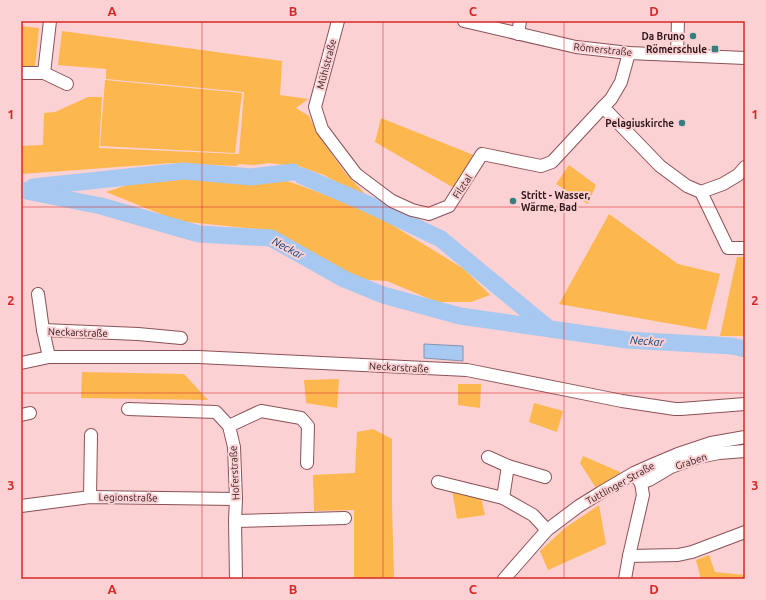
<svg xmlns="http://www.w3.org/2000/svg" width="766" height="600" font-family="Ubuntu,sans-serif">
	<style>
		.green { fill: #fcb74f }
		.water { fill: #a7c8f0; stroke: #8393b0 }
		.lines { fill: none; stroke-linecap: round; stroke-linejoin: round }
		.river { stroke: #a7c8f0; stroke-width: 17 }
		.minor-casing { stroke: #8c5156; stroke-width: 14 }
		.minor { stroke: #fff; stroke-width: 12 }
		.grid { fill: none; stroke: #d62828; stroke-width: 1; stroke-opacity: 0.55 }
		.poi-dot { fill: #377f7e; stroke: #fbd1d3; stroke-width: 1.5 }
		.labels { text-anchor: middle; stroke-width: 4; stroke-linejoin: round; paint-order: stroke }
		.poi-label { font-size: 10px; font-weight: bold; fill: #301719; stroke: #fbd1d3; text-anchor: end }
		.street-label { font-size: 10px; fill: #301719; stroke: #fbd1d3 }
		.water-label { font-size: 11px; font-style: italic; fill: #054482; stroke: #fbd1d3 }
		.neatline { fill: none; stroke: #d62828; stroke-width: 1.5 }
		.grid-label { font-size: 13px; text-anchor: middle; font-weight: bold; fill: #d62828 }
	</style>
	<rect width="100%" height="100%" fill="#fbd1d3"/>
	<g class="green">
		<path d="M21,26L39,28L35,67L21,66Z"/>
		<path d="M62,31L282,61L280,95L308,99L296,108L309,116L319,136L346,174L374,203L324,175L301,167L269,163L254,165L238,164L237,166L172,163L63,171L21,174V146L43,145L44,113L55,112L88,97H102L99,148L239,154L244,92L106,79V69L58,65Z"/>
		<path d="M105,80L242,93L235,153L100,146Z"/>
		<path d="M381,118L476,156L454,188L375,142Z"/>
		<path d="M569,165L596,185L588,204L556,184Z"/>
		<path d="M174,177L212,180H283L296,184L371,212L464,269L490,295L471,302H437L387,281L354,279L265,230L178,221L106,192L137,182Z"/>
		<path d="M609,214L678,264L720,274L706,330L559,304Z"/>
		<path d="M737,257H745V336H720Z"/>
		<path d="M82,372L184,374L208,400L81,398Z"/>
		<path d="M339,379L337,408L306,403L304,380Z"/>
		<path d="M458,384H481L480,408L458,405Z"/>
		<path d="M534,403L563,411L557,432L529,422Z"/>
		<path d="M373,429L392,439V505L394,579H354V510L314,511L313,475L355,473L357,432Z"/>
		<path d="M583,456L620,472V473L596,488L580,463Z"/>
		<path d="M452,490L481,498L485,515L457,519Z"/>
		<path d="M599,505L606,544L548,570L540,551L565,528Z"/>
		<path d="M709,555L715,572L745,575V579H701L696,560Z"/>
	</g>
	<path class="water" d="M424,344L463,346V361L424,358Z"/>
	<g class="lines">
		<g class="river">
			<path d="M302,176L370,205L441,239L548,328"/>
			<path d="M33,187L184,171L251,177L293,172"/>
			<path d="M21,190L101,206L199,234L271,238L344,279L383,295L460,316L627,340L732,346L745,349"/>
		</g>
		<g class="minor-casing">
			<g id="minor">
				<path d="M338,21L315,107L322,129L356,174L392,201L412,210L429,214L449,206L482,154L541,166L552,162L603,107"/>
				<path d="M464,21L576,47L629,53L745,58"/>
				<path d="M518,34L520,21"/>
				<path d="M629,53L621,82L611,99L603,107L660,166L687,186L701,192L728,248H745"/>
				<path d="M677,54L678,21"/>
				<path d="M21,73H44L50,21"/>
				<path d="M44,73L67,84"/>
				<path d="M701,192L723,184L738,175L745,167"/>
				<path d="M38,294L43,330L49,357"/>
				<path d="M43,330L138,334L181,338"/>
				<path d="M21,363L49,357H198L467,370L622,401L675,409H681L745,404"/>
				<path d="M128,409L216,412L229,426L234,447L236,499L235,521L236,579"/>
				<path d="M21,415L30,413"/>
				<path d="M229,426L261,411L301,418L308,426L307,463"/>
				<path d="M488,457L508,466L545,477"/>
				<path d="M438,482L503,498L533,515L547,530"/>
				<path d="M641,483L649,480L671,467L699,457L719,453L745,451"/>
				<path d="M90,497L91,435"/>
				<path d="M503,498L508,466"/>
				<path d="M21,506L90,497L236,499"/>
				<path d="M235,521L345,518"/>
				<path d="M629,556L678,555L692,552L745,532"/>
				<path d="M504,579L547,530L579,506L600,493L634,473L652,465L678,454L711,443L745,437"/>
				<path d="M625,579L629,556L643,495L641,483L637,478"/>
			</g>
		</g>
		<use href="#minor" class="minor"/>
	</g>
	<path class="grid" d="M202,21V579M383,21V579M564,21V579M21,207H745M21,393H745"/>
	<g class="poi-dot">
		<circle cx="693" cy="36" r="4"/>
		<rect x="711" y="45" width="8" height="8" rx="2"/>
		<circle cx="682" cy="123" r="4"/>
		<circle cx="513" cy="201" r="4"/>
	</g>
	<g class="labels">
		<g class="poi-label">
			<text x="685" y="40">Da Bruno</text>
			<text x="707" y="53">Römerschule</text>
			<text x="674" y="127">Pelagiuskirche</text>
			<text x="521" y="199" text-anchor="start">Stritt - Wasser,<tspan x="521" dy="12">Wärme, Bad</tspan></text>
		</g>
		<g class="street-label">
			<text transform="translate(603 49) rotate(6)" y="4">Römerstraße</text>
			<text transform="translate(326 64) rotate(-75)" y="4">Mühlstraße</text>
			<text transform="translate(462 186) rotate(-56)" y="4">Filztal</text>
			<text transform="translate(78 332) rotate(2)" y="4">Neckarstraße</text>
			<text transform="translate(399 367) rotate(3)" y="4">Neckarstraße</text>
			<text transform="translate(691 461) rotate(-18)" y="4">Graben</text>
			<text transform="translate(234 473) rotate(-93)" y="4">Hoferstraße</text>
			<text transform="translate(620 483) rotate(-29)" y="4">Tuttlinger Straße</text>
			<text transform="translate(128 497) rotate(1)" y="4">Legionstraße</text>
		</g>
		<g class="water-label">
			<text transform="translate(288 248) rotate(28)" y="4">Neckar</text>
			<text transform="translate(647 341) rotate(4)" y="4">Neckar</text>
		</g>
	</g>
	<rect width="766" height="600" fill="none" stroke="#fbd1d3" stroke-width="44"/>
	<rect x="22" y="22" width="722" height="556" class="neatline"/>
	<g class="grid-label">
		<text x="112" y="16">A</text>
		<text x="293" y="16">B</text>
		<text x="473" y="16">C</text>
		<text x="654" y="16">D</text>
		<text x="11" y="119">1</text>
		<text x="755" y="119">1</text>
		<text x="11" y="305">2</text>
		<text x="755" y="305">2</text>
		<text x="11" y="490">3</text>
		<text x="755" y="490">3</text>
		<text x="112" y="594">A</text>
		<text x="293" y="594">B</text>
		<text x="473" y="594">C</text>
		<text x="654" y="594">D</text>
	</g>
</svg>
